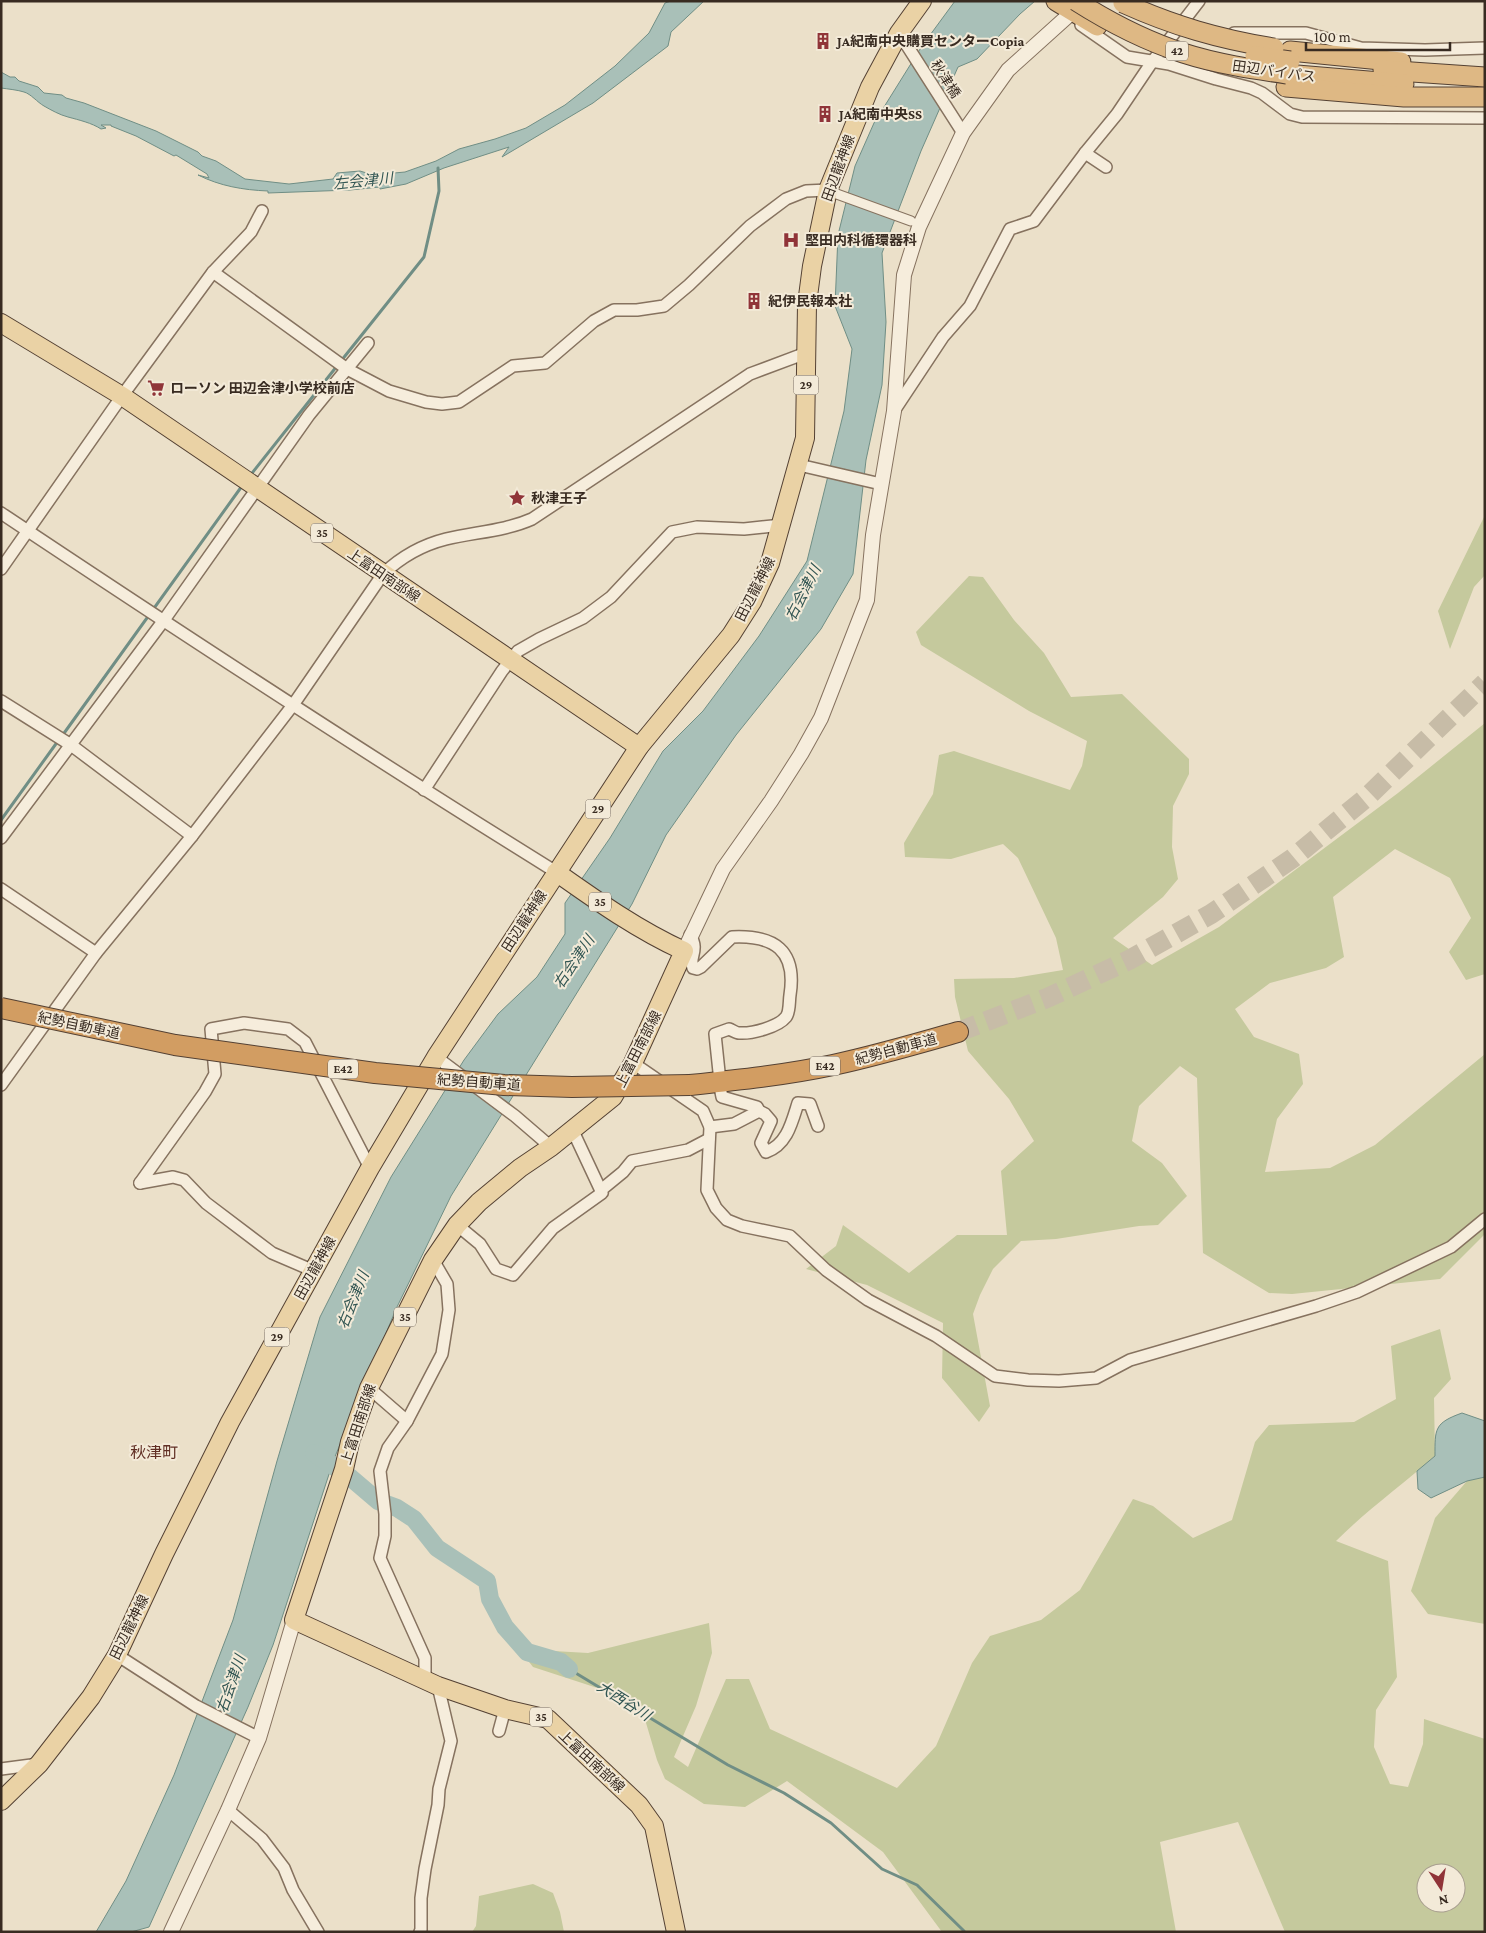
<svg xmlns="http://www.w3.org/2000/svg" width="1486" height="1933" font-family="'Crimson Pro','Noto Sans JP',serif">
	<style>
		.green { fill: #c5c99d; fill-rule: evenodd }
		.water { fill: #a9c0b8; stroke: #708e85 }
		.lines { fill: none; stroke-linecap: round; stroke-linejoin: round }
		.stream { stroke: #708e85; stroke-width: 3 }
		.river { stroke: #a9c0b8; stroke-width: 18 }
		.motorway-tunnel { stroke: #c7bca7; stroke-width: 20; stroke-dasharray: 20 10; stroke-linecap: butt }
		.pedestrian-casing { stroke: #86725f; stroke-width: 11 }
		.minor-casing { stroke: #86725f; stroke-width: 14 }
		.tertiary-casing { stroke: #86725f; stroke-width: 16 }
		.primary-casing { stroke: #544133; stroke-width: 20 }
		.trunk-casing { stroke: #544133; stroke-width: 21 }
		.motorway-casing { stroke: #544133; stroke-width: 22 }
		.pedestrian { stroke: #f6eddc; stroke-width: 9 }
		.minor { stroke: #f6eddc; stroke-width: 11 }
		.tertiary { stroke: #f6eddc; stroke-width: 14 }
		.primary { stroke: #ead2a5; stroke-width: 18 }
		.trunk { stroke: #deb884; stroke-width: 19 }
		.motorway { stroke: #d29d62; stroke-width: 20 }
		.trunk-bridge-casing { stroke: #544133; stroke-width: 21; stroke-linecap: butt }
		.motorway-bridge-casing { stroke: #544133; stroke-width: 22; stroke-linecap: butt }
		.trunk-bridge { stroke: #deb884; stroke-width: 19 }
		.motorway-bridge { stroke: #d29d62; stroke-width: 20 }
		.labels { text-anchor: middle; stroke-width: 4; stroke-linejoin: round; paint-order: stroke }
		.shield { fill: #f3ead8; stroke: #706458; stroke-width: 1 }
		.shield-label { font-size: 12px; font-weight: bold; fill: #382b21 }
		.poi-label { font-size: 14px; font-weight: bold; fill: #382b21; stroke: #f3ead8; text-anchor: start }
		.street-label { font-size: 14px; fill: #382b21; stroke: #f3ead8 }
		.water-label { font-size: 15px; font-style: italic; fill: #325653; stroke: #f3ead8 }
		.quarter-label { font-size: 16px; fill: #612f24; stroke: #f3ead8 }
	</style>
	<rect width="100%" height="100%" fill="#ebe0c9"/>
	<g class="green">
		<path d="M1485,515V575L1474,587L1450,649L1438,611Z"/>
		<path d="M969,576L983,577L1014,620L1044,653L1071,697L1122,694L1189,759V774L1173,806L1172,847L1178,879L1163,897L1113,938L1152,965L1219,927L1398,793L1485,723V974L1466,980L1449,952L1471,918L1450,878L1395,849L1333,897L1344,957L1326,968L1270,983L1235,1009L1254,1037L1299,1054L1303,1084L1277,1119L1265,1172L1330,1168L1375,1145L1485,1054V1234L1440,1279L1292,1294L1269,1293L1203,1253L1197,1078L1180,1066L1139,1106L1132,1141L1162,1163L1187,1196L1158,1225L1139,1226L1056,1239L1021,1241L993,1269L980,1295L973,1314L990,1406L979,1422L942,1378L943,1323L867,1285L806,1269L836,1246L843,1225L909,1273L957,1235H1007L1001,1171L1034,1141L1009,1099L968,1051L955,997L954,979L1014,978L1063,970L1056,938L1018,858L1003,844L951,859L905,857L904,843L933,794L939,755L954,751L1070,790L1082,766L1087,741L1029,711L921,645L916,632Z"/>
		<path d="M1440,1329L1451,1379L1434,1398L1435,1456C1402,1485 1366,1511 1336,1541L1388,1561L1397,1677L1376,1710L1374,1747L1390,1784L1408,1787L1423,1744L1424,1719L1485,1739V1932H1285L1238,1822L1160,1842L1176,1932H942L883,1852L787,1781L745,1807L704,1804L665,1779L657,1760L641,1706L628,1698L533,1667L519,1649L588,1653L709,1623L712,1653L696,1706L674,1757L688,1767L726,1679H749L770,1729L897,1788L936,1746L972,1663L990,1636L1041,1620L1080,1590L1133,1499L1153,1506L1193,1538L1232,1520L1255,1442L1269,1425L1354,1422L1396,1399L1391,1346ZM1426,1873H1456V1903H1426Z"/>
		<path d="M1485,1477V1624L1428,1614L1411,1591L1435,1518L1467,1481Z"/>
		<path d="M533,1884L553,1893L560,1912L564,1932H472L476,1926L479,1896Z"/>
	</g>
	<g class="water">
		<path d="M671,1H704L671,32L668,46L593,103L502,157L509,147L444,168L406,184L380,189V187L350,190L268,193V191C243,190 220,186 198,175L209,178L207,174L176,155L174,156L136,136L111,126V125H101L106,128L101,129C92,123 79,120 68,117C60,115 51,110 44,106C37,102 31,94 24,92C18,90 8,89 1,88V72L10,77H15L19,81L38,87L44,93L62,95L66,98L84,103L156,131L198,152L202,156L216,161L245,179L289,184L333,179L337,173L360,171L373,175L405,172L436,161L459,149L495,139L526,128L565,105L615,66L649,33L665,3Z"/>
		<path d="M955,1H1035L1020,14L977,59L958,67L921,151L882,253L886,322L882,385L866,460L853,574L821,629L736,735L666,835L632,904L451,1196L396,1309L334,1459L273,1645L248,1707L149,1927L131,1932H96L126,1881L174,1775L233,1620L277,1461L320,1317L391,1177L464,1060L498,1014L537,977L565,934V903L610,838L663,751L703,711L759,636L807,561L844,411L852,349L835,306L838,235L855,166L874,123L922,46Z"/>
		<path d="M1462,1413L1485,1421V1477L1467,1481L1431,1498L1418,1489L1417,1471L1435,1456C1435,1429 1434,1423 1462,1413Z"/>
	</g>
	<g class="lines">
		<g class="stream">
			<path d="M341,361L424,257L439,191L438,168"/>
			<path d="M249,477L337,366"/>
			<path d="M62,736L242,486"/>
			<path d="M1,820L58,741"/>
			<path d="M569,1669L728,1765L784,1793L831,1823L882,1869L917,1885L964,1931"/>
		</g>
		<path class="river" d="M314,1453L351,1478L378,1501L397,1508L414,1519L437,1548L487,1581L490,1599L505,1627L527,1652L561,1662L569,1669"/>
		<path class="motorway-tunnel" d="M958,1032L1047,998L1129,960L1211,914L1293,858L1367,797L1485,683"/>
		<g class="pedestrian-casing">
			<path id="pedestrian" d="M834,193L911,221"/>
		</g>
		<g class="minor-casing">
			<g id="minor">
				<path d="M1081,25L1127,57L1169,64L1216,79L1251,88L1262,93L1290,114L1302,117L1485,118"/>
				<path d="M899,33L963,133"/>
				<path d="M1234,33H1306L1361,48L1425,50L1485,48"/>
				<path d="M1085,153L1106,167"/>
				<path d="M213,272L347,369L389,391L426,402L442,404L459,402L513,366L545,363L594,321L614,310H637L664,306L689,285L750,226L786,199L806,191L828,190L833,192"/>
				<path d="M894,411L943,337L970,306L1010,229L1034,221L1085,153L1117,114L1152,62L1199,1"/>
				<path d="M799,465L881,484"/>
				<path d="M1,513C184,635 369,756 556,872"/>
				<path d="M1,569L122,396L213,272L251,232L262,211"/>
				<path d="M1,701L71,745L192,836"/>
				<path d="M424,790L502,671L518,651L539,639L583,618L611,597L672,532L697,527L744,529L782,525"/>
				<path d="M1,838L164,620L309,415L368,343"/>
				<path d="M1,889L96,953"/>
				<path d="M690,935C700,951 688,957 693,968L697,969L701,967L732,937C774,935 797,950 790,995C789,1001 790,1012 786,1017C778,1027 752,1034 739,1033C736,1033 732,1030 729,1029L715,1034L719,1072"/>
				<path d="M436,1057L515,1116L551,1147"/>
				<path d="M633,1063L703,1111L710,1127L707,1190L716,1208L727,1220L742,1226L790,1236L826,1270L868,1300L936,1336L995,1376L1028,1380L1059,1381L1096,1378L1130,1360L1316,1306L1357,1292L1451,1247L1485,1219"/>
				<path d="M1,1085L96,953L192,836L293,705L383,574C401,557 422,545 446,539C475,532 505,531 532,519L750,374L806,353"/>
				<path d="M721,1092L722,1097L757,1107L759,1111"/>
				<path d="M710,1127L734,1124L759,1111L765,1114L771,1121L761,1143L766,1152C787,1145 792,1122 798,1103L810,1104L818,1126"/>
				<path d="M140,1183L205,1092L215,1074L211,1029L244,1023L288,1029L305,1042L370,1168"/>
				<path d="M140,1183L173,1177L184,1180L206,1203L272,1253L314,1271"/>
				<path d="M601,1190L623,1172L632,1161L688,1150L709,1139"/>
				<path d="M457,1225L480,1244L496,1269L513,1275L553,1228L602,1193L572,1129"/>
				<path d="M369,1388L407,1421"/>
				<path d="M117,1655L196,1706L259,1738"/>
				<path d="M425,1681V1658L380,1558L385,1536V1514L380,1471L388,1448L407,1421L442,1354L449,1310L447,1284L433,1260"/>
				<path d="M499,1731L505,1709"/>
				<path d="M1,1769L39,1764"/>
				<path d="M228,1810L262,1839L284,1868L293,1890L318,1932"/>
				<path d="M420,1932L421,1930V1898L425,1869L438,1805L439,1789L451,1741L438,1686"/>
			</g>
		</g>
		<g class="tertiary-casing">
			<g id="tertiary">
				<path d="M684,951L723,869L771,801L801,754L821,718L867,600L873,535L894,411L904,275L919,227L963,133L1008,70L1079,6"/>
				<path d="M171,1932L228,1810L259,1738L294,1620"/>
			</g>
		</g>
		<g class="primary-casing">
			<g id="primary">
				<path d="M1,323L122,396L639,747"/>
				<path d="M556,872C597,901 638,930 684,951L633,1063L613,1097L551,1147L520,1168L479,1202L457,1225L433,1260L369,1388L350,1442L344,1469L294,1620L438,1686L505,1709L548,1719L639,1805L654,1826L676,1932"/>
				<path d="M1,1801L39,1764L91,1697L117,1655L164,1554L230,1422L370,1168L436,1057L639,747L731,635L752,602L770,563L805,438L807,304L812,266L828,190L870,87L899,33L922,1"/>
			</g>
		</g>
		<g class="trunk-casing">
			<g id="trunk">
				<path d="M1056,1L1097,26"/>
				<path d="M1290,51L1401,62"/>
				<path d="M1383,70L1485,77"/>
				<path d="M1297,75L1404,84"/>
				<path d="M1286,87L1404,97H1485"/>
			</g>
		</g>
		<g class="motorway-casing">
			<path id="motorway" d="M690,1085C738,1080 786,1075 833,1065C875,1056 916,1044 958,1032"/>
		</g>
		<use href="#pedestrian" class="pedestrian"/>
		<use href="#minor" class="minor"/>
		<use href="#tertiary" class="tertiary"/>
		<use href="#primary" class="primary"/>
		<use href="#trunk" class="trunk"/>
		<use href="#motorway" class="motorway"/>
		<g class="trunk-bridge-casing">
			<g id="trunk-bridge">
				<path d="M1076,1C1109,22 1146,41 1183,53C1217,64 1252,69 1287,74"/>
				<path d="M1123,3C1174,26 1219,39 1274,48"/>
				<path d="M1255,56L1290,61"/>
			</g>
		</g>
		<g class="motorway-bridge-casing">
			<path id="motorway-bridge" d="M1,1008L175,1045L375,1073L504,1085L572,1087L690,1085"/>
		</g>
		<use href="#trunk-bridge" class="trunk-bridge"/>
		<use href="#motorway-bridge" class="motorway-bridge"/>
	</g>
	<defs>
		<g id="building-bare" transform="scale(1.35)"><path d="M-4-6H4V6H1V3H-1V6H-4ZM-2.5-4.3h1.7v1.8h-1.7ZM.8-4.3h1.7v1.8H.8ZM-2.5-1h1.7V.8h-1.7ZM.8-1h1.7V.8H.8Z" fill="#903438" stroke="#f3ead8" stroke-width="2.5" paint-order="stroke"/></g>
		<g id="hospital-bare" transform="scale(1.35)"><path d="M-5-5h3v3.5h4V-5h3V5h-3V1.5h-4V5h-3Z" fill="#903438" stroke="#f3ead8" stroke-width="2.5" paint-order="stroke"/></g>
		<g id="supermarket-bare" transform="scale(1.35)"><path d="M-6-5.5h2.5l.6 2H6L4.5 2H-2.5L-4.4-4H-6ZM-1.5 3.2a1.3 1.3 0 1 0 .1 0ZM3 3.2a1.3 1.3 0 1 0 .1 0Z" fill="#903438" stroke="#f3ead8" stroke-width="2.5" paint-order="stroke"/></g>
		<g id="sight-bare" transform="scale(1.35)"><path d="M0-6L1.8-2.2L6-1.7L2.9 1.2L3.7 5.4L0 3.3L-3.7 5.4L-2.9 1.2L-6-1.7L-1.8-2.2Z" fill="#903438" stroke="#f3ead8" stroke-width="2.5" paint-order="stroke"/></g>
	</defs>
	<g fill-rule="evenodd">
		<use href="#building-bare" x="823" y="41"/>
		<use href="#building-bare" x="825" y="114"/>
		<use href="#hospital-bare" x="791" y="240"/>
		<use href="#building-bare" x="754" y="301"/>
		<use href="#supermarket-bare" x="156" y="388"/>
		<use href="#sight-bare" x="517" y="498"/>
	</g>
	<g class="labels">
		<g class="shield">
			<rect x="1166" y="41.5" width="22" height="19" rx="4"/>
			<rect x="793.5" y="375.5" width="25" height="19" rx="4"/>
			<rect x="311" y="523.5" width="22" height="19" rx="4"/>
			<rect x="585.5" y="799.5" width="25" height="19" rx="4"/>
			<rect x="589" y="892.5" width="22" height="19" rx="4"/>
			<rect x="810" y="1056.5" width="30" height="19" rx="4"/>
			<rect x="328" y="1059.5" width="30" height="19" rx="4"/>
			<rect x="394" y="1307.5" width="22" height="19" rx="4"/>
			<rect x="264.5" y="1327.5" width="25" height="19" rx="4"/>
			<rect x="530" y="1707.5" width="22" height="19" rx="4"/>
		</g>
		<g class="shield-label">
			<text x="1177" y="55">42</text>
			<text x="806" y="389">29</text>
			<text x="322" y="537">35</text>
			<text x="598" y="813">29</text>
			<text x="600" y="906">35</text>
			<text x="825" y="1070">E42</text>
			<text x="343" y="1073">E42</text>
			<text x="405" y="1321">35</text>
			<text x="277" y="1341">29</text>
			<text x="541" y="1721">35</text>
		</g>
		<g class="poi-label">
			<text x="837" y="46">JA紀南中央購買センターCopia</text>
			<text x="839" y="119">JA紀南中央SS</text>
			<text x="805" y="245">堅田内科循環器科</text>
			<text x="768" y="306">紀伊民報本社</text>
			<text x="170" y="393">ローソン 田辺会津小学校前店</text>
			<text x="531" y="503">秋津王子</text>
		</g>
		<g class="street-label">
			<text transform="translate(1274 71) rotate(8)" y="5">田辺バイパス</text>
			<text transform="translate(946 79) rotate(57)" y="5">秋津橋</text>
			<text transform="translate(838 168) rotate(-70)" y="5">田辺龍神線</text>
			<text transform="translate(384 575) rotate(34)" y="5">上富田南部線</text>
			<text transform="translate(755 589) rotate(-63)" y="5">田辺龍神線</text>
			<text transform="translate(524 921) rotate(-57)" y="5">田辺龍神線</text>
			<text transform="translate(79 1025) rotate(12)" y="5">紀勢自動車道</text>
			<text transform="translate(638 1049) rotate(-63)" y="5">上富田南部線</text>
			<text transform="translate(896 1049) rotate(-15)" y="5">紀勢自動車道</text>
			<text transform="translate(479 1082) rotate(4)" y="5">紀勢自動車道</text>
			<text transform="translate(315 1268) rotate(-61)" y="5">田辺龍神線</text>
			<text transform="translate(358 1424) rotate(-72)" y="5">上富田南部線</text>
			<text transform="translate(129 1627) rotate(-64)" y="5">田辺龍神線</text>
			<text transform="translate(592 1761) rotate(43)" y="5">上富田南部線</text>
		</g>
		<g class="water-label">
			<text transform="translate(363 181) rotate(-6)" y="5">左会津川</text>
			<text transform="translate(803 593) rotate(-63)" y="5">右会津川</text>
			<text transform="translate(574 962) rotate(-56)" y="5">右会津川</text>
			<text transform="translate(353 1300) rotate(-68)" y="5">右会津川</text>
			<text transform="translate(231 1684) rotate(-71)" y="5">右会津川</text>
			<text transform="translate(624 1701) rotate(32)" y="5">大西谷川</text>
		</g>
		<g class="quarter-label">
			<text x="154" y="1458">秋津町</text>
		</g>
	</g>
	<rect width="1486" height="1933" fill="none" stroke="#382b21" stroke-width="5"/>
	<g transform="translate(1441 1888) rotate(168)"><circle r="24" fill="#f3ead8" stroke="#a89e8f"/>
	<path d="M0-4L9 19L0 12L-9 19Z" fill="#903438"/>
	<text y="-8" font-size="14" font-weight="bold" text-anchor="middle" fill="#382b21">N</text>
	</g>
	<path d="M1306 42v8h144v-8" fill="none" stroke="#382b21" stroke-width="2.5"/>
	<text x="1314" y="42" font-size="15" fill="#382b21" stroke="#f3ead8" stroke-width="4" paint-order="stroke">100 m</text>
</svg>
